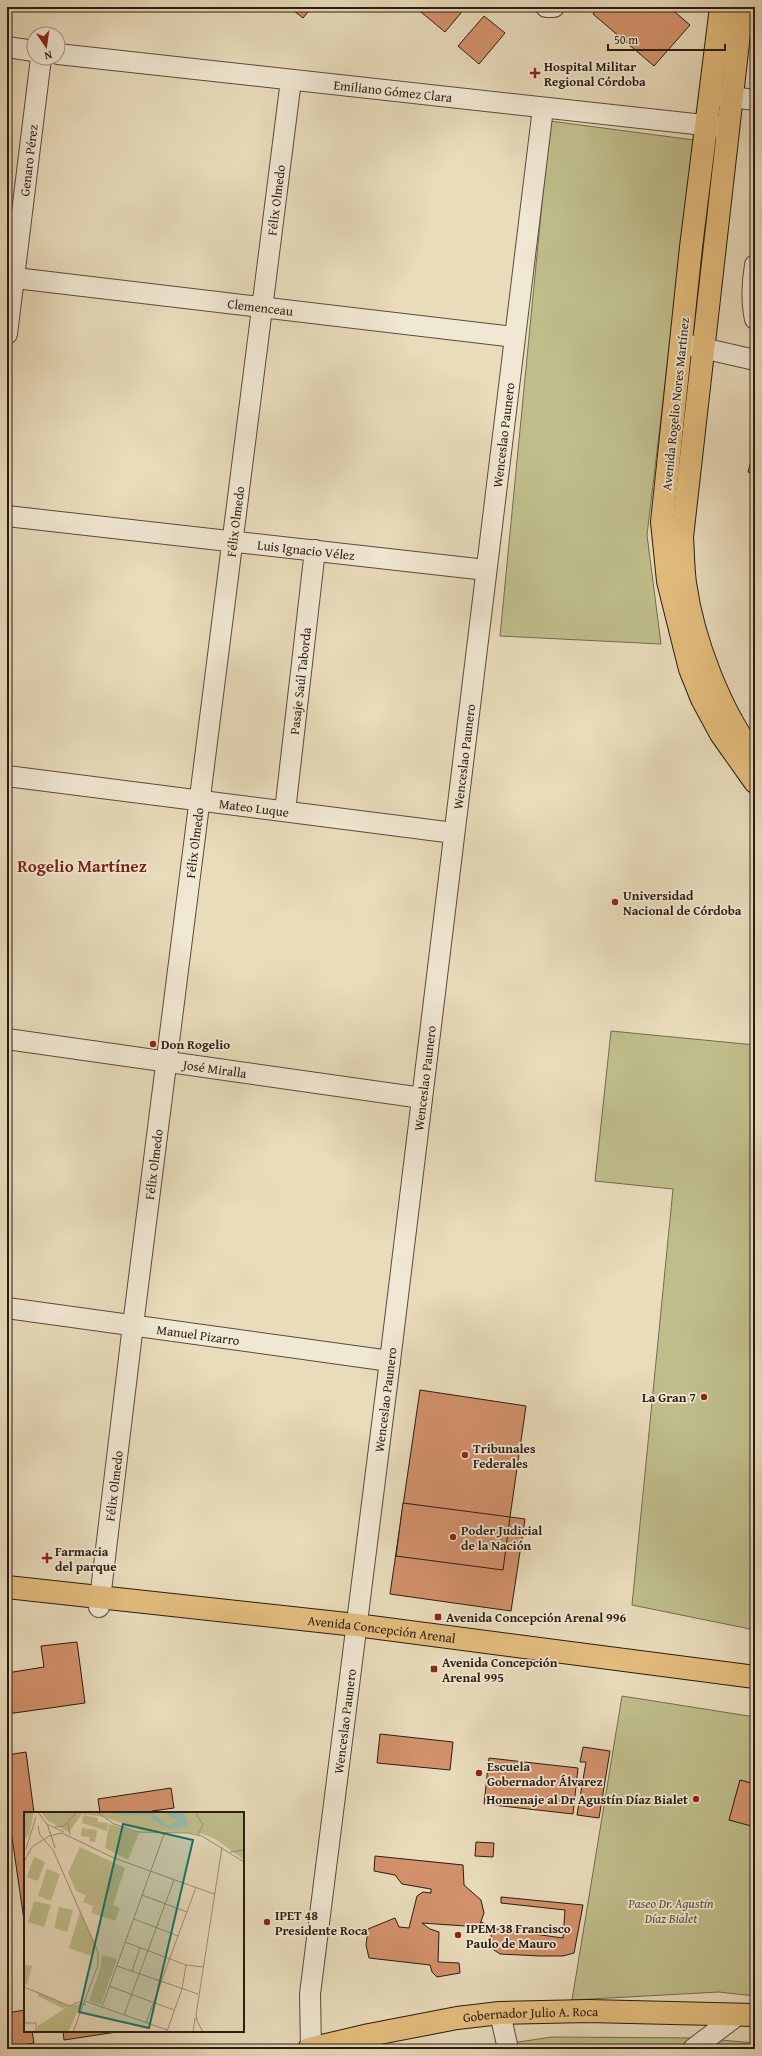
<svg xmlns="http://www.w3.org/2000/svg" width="762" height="2056" font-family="'Gentium Book Plus',serif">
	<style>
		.green { fill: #bfbe8b; stroke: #746c4e }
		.building { fill: #d3926c; stroke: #2a1b12 }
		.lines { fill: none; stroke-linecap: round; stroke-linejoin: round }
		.minor-casing { stroke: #5a4b3c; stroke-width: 22 }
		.major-casing { stroke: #2a1b12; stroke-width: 24 }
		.minor { stroke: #f1e8d3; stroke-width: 20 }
		.major { stroke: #e4be7e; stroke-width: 22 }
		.poi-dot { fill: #8f2418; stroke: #f1e8d3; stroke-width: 1.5 }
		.labels { text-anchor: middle; stroke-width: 3.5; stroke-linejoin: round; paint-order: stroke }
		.poi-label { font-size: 13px; font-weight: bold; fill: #2a1b12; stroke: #f1e8d3; text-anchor: start }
		.street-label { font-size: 13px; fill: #2a1b12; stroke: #f1e8d3 }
		.park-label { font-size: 13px; font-style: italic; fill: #574c36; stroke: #f1e8d3 }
		.district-label { font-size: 17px; font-weight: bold; fill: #7a1f14; stroke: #f1e8d3 }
		.inset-road { fill: none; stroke: #9d8f77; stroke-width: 1 }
		.view { fill: #0f766e; fill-opacity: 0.15; stroke: #0f766e; stroke-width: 2 }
		.inset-edge { fill: none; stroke: #2a1b12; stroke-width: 2 }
	</style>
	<rect width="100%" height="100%" fill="#e9dcbb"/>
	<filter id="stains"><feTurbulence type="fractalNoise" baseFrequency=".005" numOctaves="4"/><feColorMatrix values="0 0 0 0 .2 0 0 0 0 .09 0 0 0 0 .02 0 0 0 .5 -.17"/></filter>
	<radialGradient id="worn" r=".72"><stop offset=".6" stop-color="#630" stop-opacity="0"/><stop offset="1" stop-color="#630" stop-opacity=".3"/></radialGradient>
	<g class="green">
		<path d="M550,121L694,140L647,535L661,644L500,636Z"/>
		<path d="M611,1031L755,1045V1630L632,1605L673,1189L595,1181Z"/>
		<path d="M622,1696L755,1717V1996L719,1992L572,2000Z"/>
		<path d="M552,2037L697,2038L755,2043V2049H471Z"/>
	</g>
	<g class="building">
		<path d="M289,7H312L303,18Z"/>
		<path d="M415,7H466L445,32Z"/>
		<path d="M598,7H669L690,25L654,66L593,14Z"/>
		<path d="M484,16L505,33L479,64L458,46Z"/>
		<path d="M755,447V474L748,472Z"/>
		<path d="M420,1390L526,1406L510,1517L525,1519L511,1611L390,1594Z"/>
		<path d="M403,1503L510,1517L503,1570L396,1556Z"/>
		<path d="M77,1642L85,1703L7,1714V1673L44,1667L41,1646Z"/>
		<path d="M380,1734L453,1742L450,1770L377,1763Z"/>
		<path d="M583,1747L610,1751L599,1818L577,1815L586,1762H580Z"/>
		<path d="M26,1752L34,1813H25V1927L7,1803V1755Z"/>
		<path d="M489,1758L578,1768L573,1814L484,1804Z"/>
		<path d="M740,1780L755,1784V1827L729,1820Z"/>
		<path d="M171,1788L174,1808L152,1811L153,1813H100L98,1799Z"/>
		<path d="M476,1842L494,1843L493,1857L475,1856Z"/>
		<path d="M375,1856L463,1865L464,1885L481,1900L484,1913L479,1927L422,1923L430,1929L439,1932L438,1962L459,1963L460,1973L437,1977L432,1972L430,1965L369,1958L366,1945L368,1929L395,1918L399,1927L409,1928L417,1896L423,1892L431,1893V1889L402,1884L395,1875L374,1871Z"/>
		<path d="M501,1897L583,1905L574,1953L563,1956H540L500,1954L491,1948V1931L479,1927L481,1922L497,1929L563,1938L565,1910L501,1903Z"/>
		<path d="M25,2010V2031H32L34,2043L7,2048V2013Z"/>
		<path d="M63,2031H123L64,2040Z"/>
	</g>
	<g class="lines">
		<g class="minor-casing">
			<g id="minor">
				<path d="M546,7H554"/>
				<path d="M7,47L34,51"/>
				<path id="s1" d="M58,54L722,127"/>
				<path d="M715,95L755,100"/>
				<path d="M755,265C752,283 751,301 755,319"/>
				<path id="s2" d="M7,277L514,337"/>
				<path id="s3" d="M7,334L41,58"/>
				<path d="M689,345L755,360"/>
				<path id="s4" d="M7,516L486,570"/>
				<path id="s5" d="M7,776L454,833"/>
				<path id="s6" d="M285,811L315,550"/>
				<path id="s7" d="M7,1039L422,1098"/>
				<path id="s8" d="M7,1308L390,1361"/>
				<path id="s9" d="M99,1607L133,1325L291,80"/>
				<path d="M500,2013L508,2049"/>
				<path id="s10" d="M311,2049L310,1994L390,1361L543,108"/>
				<path d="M693,2049L739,2014"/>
			</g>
		</g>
		<g class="major-casing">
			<g id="major">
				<path d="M721,7L691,247L662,522L668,581L690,669L702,699L721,734L755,782"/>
				<path d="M742,7L682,537C683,552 683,568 685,583C693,640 720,711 755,757"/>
				<path id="s11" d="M7,1587L356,1625L755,1677"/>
				<path id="s12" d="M309,2049L369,2035L457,2018L500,2013L588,2011L755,2015"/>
			</g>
		</g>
		<use href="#minor" class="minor"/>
		<use href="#major" class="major"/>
	</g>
	<g class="poi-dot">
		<path d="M533 67h4v4h4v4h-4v4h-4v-4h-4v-4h4z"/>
		<circle cx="615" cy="902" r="4"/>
		<circle cx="153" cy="1044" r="4"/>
		<circle cx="704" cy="1397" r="4"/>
		<circle cx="465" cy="1455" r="4"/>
		<circle cx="453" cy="1537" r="4"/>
		<path d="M45 1552h4v4h4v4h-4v4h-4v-4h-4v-4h4z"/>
		<rect x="434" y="1613" width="8" height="8" rx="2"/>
		<rect x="430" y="1665" width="8" height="8" rx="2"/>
		<circle cx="479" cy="1773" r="4"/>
		<circle cx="696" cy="1799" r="4"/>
		<circle cx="267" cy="1922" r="4"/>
		<circle cx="458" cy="1935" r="4"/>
	</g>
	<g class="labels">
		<g class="poi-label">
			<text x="544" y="71">Hospital Militar<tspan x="544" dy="15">Regional Córdoba</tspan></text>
			<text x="623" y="900">Universidad<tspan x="623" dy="15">Nacional de Córdoba</tspan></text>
			<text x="161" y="1049">Don Rogelio</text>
			<text x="696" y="1402" text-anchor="end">La Gran 7</text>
			<text x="473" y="1453">Tribunales<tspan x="473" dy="15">Federales</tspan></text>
			<text x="461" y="1535">Poder Judicial<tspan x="461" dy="15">de la Nación</tspan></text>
			<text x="55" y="1556">Farmacia<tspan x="55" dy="15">del parque</tspan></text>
			<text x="446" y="1622">Avenida Concepción Arenal 996</text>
			<text x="442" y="1667">Avenida Concepción<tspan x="442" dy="15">Arenal 995</tspan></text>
			<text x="487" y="1771">Escuela<tspan x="487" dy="15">Gobernador Álvarez</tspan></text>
			<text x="688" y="1804" text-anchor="end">Homenaje al Dr Agustín Díaz Bialet</text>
			<text x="275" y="1920">IPET 48<tspan x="275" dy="15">Presidente Roca</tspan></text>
			<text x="466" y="1933">IPEM 38 Francisco<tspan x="466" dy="15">Paulo de Mauro</tspan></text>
		</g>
		<g class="street-label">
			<text dy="5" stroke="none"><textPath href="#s1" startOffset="337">Emiliano Gómez Clara</textPath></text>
			<text dy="5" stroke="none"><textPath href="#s3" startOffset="175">Genaro Pérez</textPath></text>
			<text dy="5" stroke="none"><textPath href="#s9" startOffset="1418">Félix Olmedo</textPath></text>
			<text dy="5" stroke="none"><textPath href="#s2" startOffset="255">Clemenceau</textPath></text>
			<text transform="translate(675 404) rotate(-84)" y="5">Avenida Rogelio Nores Martínez</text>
			<text dy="5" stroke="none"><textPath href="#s10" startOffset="1626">Wenceslao Paunero</textPath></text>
			<text dy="5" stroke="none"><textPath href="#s9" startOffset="1094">Félix Olmedo</textPath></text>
			<text dy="5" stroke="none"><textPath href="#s4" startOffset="301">Luis Ignacio Vélez</textPath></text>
			<text dy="5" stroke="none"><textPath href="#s6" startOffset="131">Pasaje Saúl Taborda</textPath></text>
			<text dy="5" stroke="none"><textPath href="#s10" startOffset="1302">Wenceslao Paunero</textPath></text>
			<text dy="5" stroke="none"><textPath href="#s5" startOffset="249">Mateo Luque</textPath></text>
			<text dy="5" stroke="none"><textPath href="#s9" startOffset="770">Félix Olmedo</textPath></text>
			<text dy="5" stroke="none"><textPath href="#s7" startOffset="210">José Miralla</textPath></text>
			<text dy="5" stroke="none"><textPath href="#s10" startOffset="978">Wenceslao Paunero</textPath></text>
			<text dy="5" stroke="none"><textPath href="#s9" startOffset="446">Félix Olmedo</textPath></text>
			<text dy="5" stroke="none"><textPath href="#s8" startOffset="193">Manuel Pizarro</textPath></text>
			<text dy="5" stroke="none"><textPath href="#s10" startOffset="654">Wenceslao Paunero</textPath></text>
			<text dy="5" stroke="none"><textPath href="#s9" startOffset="122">Félix Olmedo</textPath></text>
			<text dy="5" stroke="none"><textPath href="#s11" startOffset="377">Avenida Concepción Arenal</textPath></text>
			<text dy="5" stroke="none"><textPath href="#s10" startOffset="330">Wenceslao Paunero</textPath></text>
			<text dy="5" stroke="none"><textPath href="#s12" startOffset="225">Gobernador Julio A. Roca</textPath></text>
		</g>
		<g class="park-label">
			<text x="671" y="1908">Paseo Dr. Agustín<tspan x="671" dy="15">Díaz Bialet</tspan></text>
		</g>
		<g class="district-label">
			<text x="82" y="872">Rogelio Martínez</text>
		</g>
	</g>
	<g transform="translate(24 1812)">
		<rect width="220" height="220" fill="#e9dcbb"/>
		<path d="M0,0H10L5,22L0,29ZM17,0H220V48L193,28L179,22L118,18L80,5L58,2L45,20L24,9ZM59,3L74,6V10L84,11L83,19L58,11ZM85,12L115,21L104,48L81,36ZM58,16L73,18L72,26L68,25L72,27L71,30L65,29L66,25L57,24ZM56,35L101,56L89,93L96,96L91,109L67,101L69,94L59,90L62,83L52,79L44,61ZM10,45L21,50L14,69L3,65ZM23,57L36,62L27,89L14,84ZM10,89L27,93L20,115L4,110ZM35,95L49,98L43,120L30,116ZM56,100L71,132L68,144L45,136ZM78,143L93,147L77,193L65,189L77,154ZM0,152L8,154L3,172L0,171ZM14,180L45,194L57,192L44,220H13L14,214L40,197L14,184Z" fill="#bfbe8b"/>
		<path d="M85,0H127L144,14L154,9L140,0H156L160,2L165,14L146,17L139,15L124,3L98,4Z" fill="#97bcaf"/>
		<path class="inset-road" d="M14,0L24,14L26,21M73,0L90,12L114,20L164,21L178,24L220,50M171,0L179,13L174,23M44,11L46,23M23,12L40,20M14,14L16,23L29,38L74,140V153L49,220M31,15L40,14L53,0M26,20L31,36M2,37L12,5M206,40L220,38M0,50L8,35L25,24L38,21L90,46L190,82M118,83L163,100M110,107L154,124M101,130L162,153L179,155M93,154L174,182M108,159L116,136M85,174L150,198M0,175L46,194L55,190L62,193M61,189L143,218M78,195L140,22M100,203L150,68M1,211H12V220M122,211L172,75M143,219L158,177L162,153M169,220L171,206M179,220L173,209L172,203L198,35"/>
		<path class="view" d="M99,12L169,28L125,216L55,200Z"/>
		<rect width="220" height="220" class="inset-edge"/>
	</g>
	<rect width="762" height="2056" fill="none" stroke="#e9dcbb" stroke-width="24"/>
	<rect x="8" y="8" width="746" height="2040" fill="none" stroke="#2a1b12" stroke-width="2"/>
	<rect x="12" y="12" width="738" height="2032" fill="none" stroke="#2a1b12"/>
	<g transform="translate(46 46) rotate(167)"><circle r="19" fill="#f1e8d3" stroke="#a19686"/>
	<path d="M0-3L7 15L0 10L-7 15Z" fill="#8f2418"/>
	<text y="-6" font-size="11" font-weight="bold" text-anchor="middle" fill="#2a1b12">N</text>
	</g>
	<path d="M608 44v6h117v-6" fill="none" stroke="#2a1b12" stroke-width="2"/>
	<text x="614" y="44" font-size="12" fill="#2a1b12" stroke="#f1e8d3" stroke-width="3" paint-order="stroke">50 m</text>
	<rect width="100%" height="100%" filter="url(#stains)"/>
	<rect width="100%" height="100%" fill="url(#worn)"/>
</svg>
